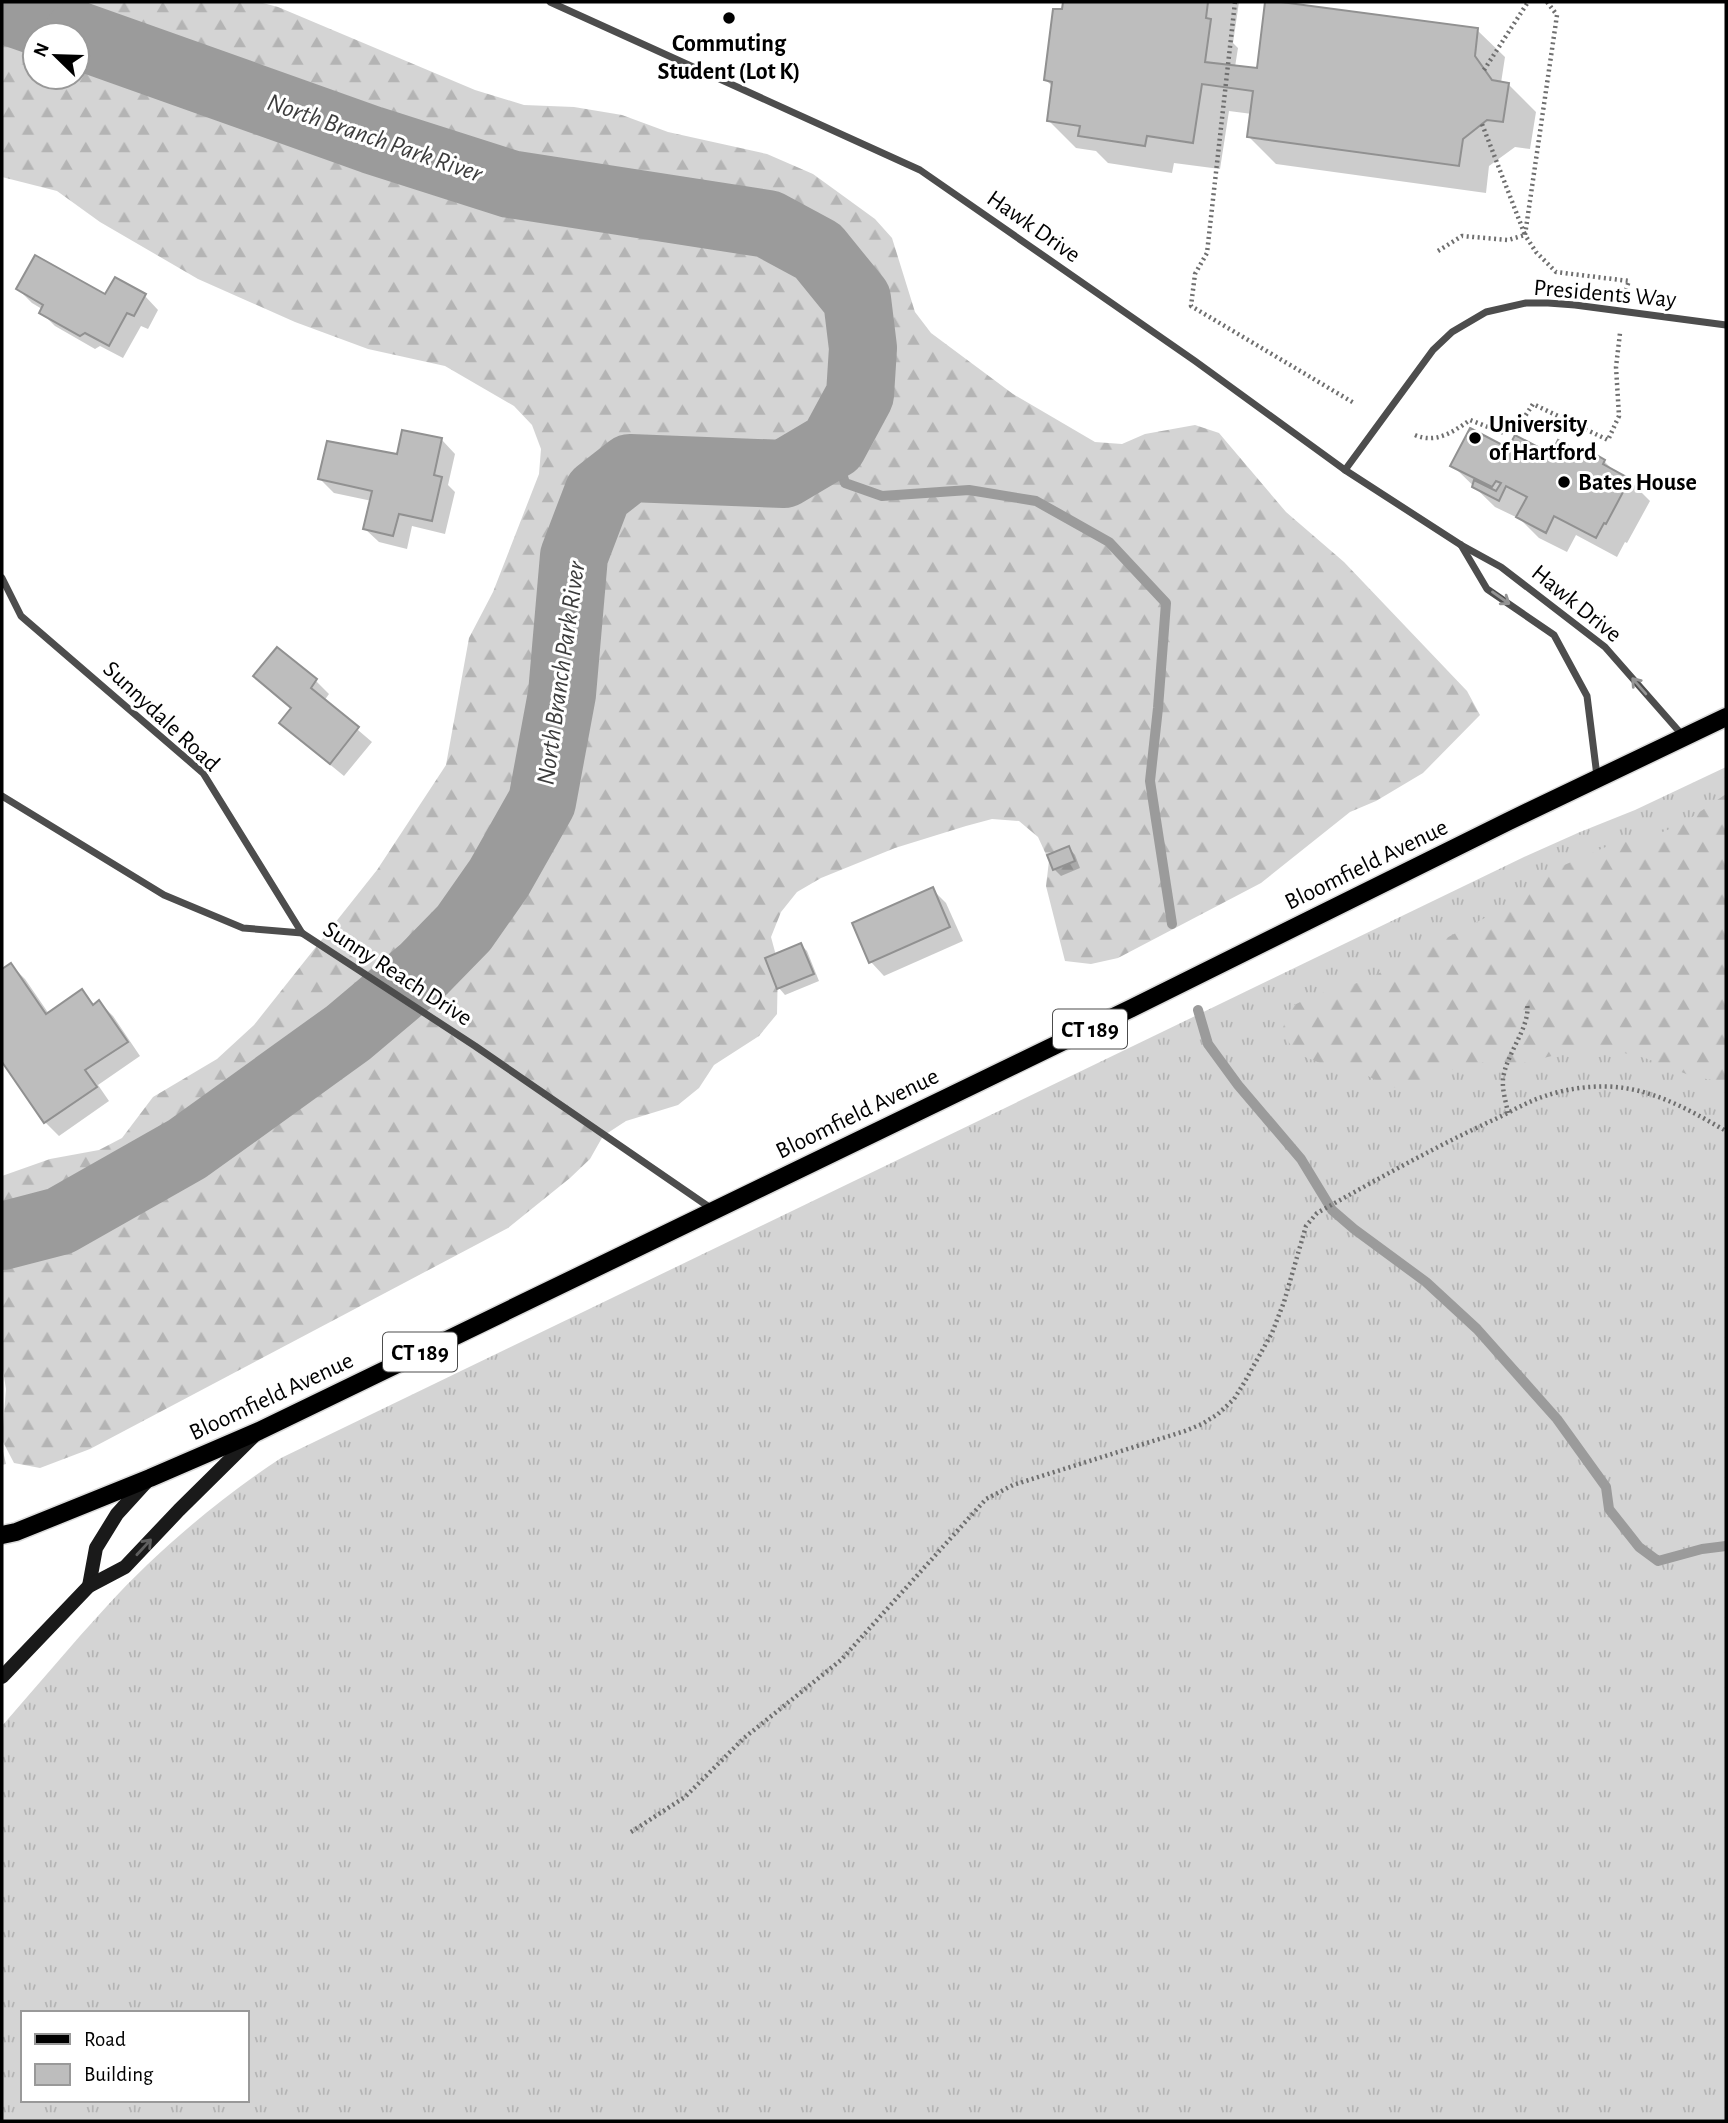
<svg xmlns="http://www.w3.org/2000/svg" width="1728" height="2123" font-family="'Alegreya Sans',sans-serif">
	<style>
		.grass { fill: url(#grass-tufts); fill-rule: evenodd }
		.forest { fill: url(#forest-firs); fill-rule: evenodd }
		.shadow { fill: #0003 }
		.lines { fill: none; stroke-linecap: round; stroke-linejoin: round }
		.stream { stroke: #9b9b9b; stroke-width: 10 }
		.river { stroke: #9b9b9b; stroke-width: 68 }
		.building { fill: #bdbdbd; stroke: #919191; stroke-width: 2 }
		.primary-casing { stroke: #dbdbdb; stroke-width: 21 }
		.path { stroke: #6f6f6f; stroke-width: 4.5; stroke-dasharray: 2 3.5; stroke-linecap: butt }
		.street { stroke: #4d4d4d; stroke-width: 7 }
		.secondary { stroke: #1a1a1a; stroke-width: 14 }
		.primary { stroke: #000; stroke-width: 18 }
		.oneway { stroke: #949494 }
		.oneway2 { stroke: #5f5f5f }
		.poi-dot { fill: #000; stroke: #fff; stroke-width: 2.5 }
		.labels { text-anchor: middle; stroke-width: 6; stroke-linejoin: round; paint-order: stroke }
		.shield { fill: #fff; stroke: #4c4c4c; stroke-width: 2 }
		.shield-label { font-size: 23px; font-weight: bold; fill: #000 }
		.poi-label { font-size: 24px; font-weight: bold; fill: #000; stroke: #fff; text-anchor: start }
		.street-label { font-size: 24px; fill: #000; stroke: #fff }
		.water-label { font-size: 26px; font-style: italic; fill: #3c3c3c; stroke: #fff }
	</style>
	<defs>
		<pattern id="grass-tufts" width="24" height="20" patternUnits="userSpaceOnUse" patternTransform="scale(1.75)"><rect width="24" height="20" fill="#d4d4d4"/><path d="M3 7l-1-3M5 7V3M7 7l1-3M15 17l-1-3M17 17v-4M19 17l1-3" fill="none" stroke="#b4b4b4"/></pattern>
		<pattern id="forest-firs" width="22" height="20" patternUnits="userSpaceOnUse" patternTransform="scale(1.75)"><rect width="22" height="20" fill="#d4d4d4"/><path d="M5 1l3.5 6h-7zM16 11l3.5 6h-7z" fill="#b4b4b4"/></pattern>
	</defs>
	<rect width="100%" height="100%" fill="#fff"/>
	<path class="grass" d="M1726,767V2121H2V1726C37,1686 71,1645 107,1606C155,1553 221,1497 281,1458L1524,857L1580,832L1635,810ZM23,2013H247V2100H23Z"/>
	<g class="forest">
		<path d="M2,2H259L278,7L475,90L524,105L574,107L622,115L668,132L767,154L813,174L875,219L892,238L915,312L931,333L1013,394L1095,442L1122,444L1145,434L1195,425L1219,433L1286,512L1344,562L1467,691L1480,715L1423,773L1376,801L1350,812L1261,883L1118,958L1091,964L1065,961L1046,886L1049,861L1038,837L1019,821L992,819L966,826L895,848L821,878L797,892L781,912L771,937L778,963L777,1014L759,1036L714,1065L699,1088L678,1105L626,1121L603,1136L590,1159L570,1178L508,1228L90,1449L40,1468L14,1463L2,1440L6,1389L2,1364V1176L50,1159L99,1150L122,1138L153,1097L217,1059L254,1025L377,870L446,765L469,638L493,592L539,474L541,449L532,425L514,406L445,366L368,349L295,322L198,279L100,222L57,191L2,177ZM35,35H77V77H35Z"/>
		<path d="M1726,794V1082L1694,1077L1645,1058L1595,1046L1518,1064L1491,1061L1464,1065L1415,1084L1390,1088L1346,1064L1320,1063L1295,1053L1282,1030L1292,1006L1315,995L1364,981L1500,910L1562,866L1608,846L1660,833L1682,824Z"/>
	</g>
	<g class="shadow">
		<path d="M1065,2H1239L1233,43L1238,48L1235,67L1258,70L1267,2L1477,30L1505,57L1501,83L1508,84L1536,112L1530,149L1515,147L1489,166L1486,193L1276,164L1249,137L1252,114L1229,111L1220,169L1174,163L1172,173L1108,163L1096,151L1076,148L1049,121L1053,87L1045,79Z"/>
		<path d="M18,289L106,297L145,296L158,310L148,329L141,326L123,358L100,346L95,349L55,326L41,312L42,309L32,303Z"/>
		<path d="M442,440L455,454L448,485L455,492L445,534L412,526L407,549L379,542L365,529L372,501L334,493L320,479L398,456Z"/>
		<path d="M1509,451L1551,456L1586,457L1588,453L1604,461L1617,474L1629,480L1650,501L1627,543L1625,542L1617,557L1576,535L1567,552L1539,538L1520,519L1495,507L1452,465Z"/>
		<path d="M255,676L316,681L329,694L324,701L372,742L344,776L295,736L282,723L292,709Z"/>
		<path d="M1069,848L1075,855L1080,868L1061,876L1054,869Z"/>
		<path d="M932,889L946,903L963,941L884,976L871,962Z"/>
		<path d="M801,945L807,951L819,981L785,995L779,988Z"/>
		<path d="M11,965L25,979L49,1014L82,992L95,1005L99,1002L113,1016L140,1056L98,1085L109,1101L59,1136L45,1122L2,1059V971Z"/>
		<path d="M2,1447L6,1464L2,1465Z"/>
	</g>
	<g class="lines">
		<g class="stream">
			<path d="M833,445L845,483L882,496L969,490L1036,501L1109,542L1166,603L1158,708L1150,781L1172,924"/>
			<path d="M1198,1010L1208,1044L1238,1085L1301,1159L1332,1210L1354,1229L1426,1282L1477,1329L1557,1419L1606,1487L1609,1509L1639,1547L1658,1561L1702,1549L1726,1546"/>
		</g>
		<g class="river">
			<path d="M2,9L76,35"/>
			<path d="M2,1236L60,1221L187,1149L348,1033L424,969L464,928L499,878L542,802L562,694L574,556L598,493L630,468L784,474L833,445L860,395L863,348L857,299L818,251L768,224L510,184L372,140L77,35"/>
		</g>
	</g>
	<g class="building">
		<path d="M1063,2H1208L1206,18L1211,19L1205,62L1257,68L1265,2H1281L1478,28L1475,56L1492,80L1509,83L1503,122L1487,120L1463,139L1459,166L1247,137L1253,91L1202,84L1193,143L1147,136L1145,146L1078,136L1080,126L1047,121L1052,82L1044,80L1053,9H1062Z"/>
		<path d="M35,255L105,294L115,277L146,294L134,316L127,313L109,346L85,333L80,336L39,313L43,305L16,289Z"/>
		<path d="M1470,428L1508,448L1515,435L1551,454L1558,440L1585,455L1588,450L1605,460L1603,464L1630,479L1606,524L1604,523L1596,538L1554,516L1546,533L1516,517L1527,497L1506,486L1499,501L1472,487L1474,480L1496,491L1501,483L1496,481L1492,487L1450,466Z"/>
		<path d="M402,430L442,438L434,475L442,477L432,521L399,514L393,536L363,529L372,491L318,479L327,441L397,454Z"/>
		<path d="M277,647L317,679L311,688L359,727L330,764L279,723L291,708L253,676Z"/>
		<path d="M1069,846L1075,861L1053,870L1047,855Z"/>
		<path d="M933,887L950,927L869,963L852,923Z"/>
		<path d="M801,943L814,974L777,989L765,958Z"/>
		<path d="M11,963L46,1014L82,989L93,1005L99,1000L128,1042L85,1070L97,1087L44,1123L2,1062V969Z"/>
	</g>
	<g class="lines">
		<g class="primary-casing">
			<path id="primary" d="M2,1535L16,1532L150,1478L259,1431L1132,1008L1509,821L1726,717"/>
		</g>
		<g class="path">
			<path d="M1235,2L1207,253L1195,274L1191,306L1354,403"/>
			<path d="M1547,2L1557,15L1525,235L1536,252L1556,272L1629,281L1626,289"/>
			<path d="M1484,70L1528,2"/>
			<path d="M1438,251L1462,236L1508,240L1525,235L1482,124"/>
			<path d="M1415,435C1436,444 1453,432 1470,420L1504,433L1516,430L1533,404L1608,440L1619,416L1616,367L1620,333"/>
			<path d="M1508,1113C1506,1102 1502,1090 1503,1079C1506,1054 1531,1026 1527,1004"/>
			<path d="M631,1832L685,1797L744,1738L841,1660L986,1499L1013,1485L1185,1431L1202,1424L1218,1414L1234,1399L1244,1383L1272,1333L1284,1302L1306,1226L1317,1213C1374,1181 1431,1149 1491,1121C1509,1113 1526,1102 1545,1096C1568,1088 1599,1084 1624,1088C1660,1093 1695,1113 1726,1131"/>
		</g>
		<g class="street">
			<path d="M550,2L920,170L1195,361L1345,470L1461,545L1501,567L1605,647L1684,737"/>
			<path d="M1345,470L1433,350L1452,332L1486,312L1526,303H1548L1575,305L1726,325"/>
			<path d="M1461,545L1487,589L1554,635L1587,696L1597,776"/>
			<path d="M2,578L21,616L203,773L302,933"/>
			<path d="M2,796L164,895L243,928L302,933L475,1046L712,1209"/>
		</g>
		<g class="secondary">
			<path d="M89,1586L96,1548L117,1514L148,1480"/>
			<path d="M2,1677L89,1586L125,1567L179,1510L256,1434"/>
		</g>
		<use href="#primary" class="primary"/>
	</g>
	<defs><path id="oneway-shaft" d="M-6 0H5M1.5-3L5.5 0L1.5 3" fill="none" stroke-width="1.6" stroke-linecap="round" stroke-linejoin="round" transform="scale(1.75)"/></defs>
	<g class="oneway">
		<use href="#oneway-shaft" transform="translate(1501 598) rotate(35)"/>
		<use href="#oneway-shaft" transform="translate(1639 686) rotate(-131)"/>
	</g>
	<use class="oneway2" href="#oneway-shaft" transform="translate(144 1547) rotate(-47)"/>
	<g class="poi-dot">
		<circle cx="729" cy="18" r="7"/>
		<circle cx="1475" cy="438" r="7"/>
		<circle cx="1564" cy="482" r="7"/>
	</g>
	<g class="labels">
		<g class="shield">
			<rect x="1053" y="1009.5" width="74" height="39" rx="5"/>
			<rect x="383" y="1332.5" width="74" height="39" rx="5"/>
		</g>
		<g class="shield-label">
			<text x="1090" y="1037">CT 189</text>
			<text x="420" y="1360">CT 189</text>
		</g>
		<g class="poi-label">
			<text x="729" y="51" text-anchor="middle">Commuting<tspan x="729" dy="28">Student (Lot K)</tspan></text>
			<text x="1489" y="432">University<tspan x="1489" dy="28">of Hartford</tspan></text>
			<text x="1578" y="490">Bates House</text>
		</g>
		<g class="street-label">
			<text transform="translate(1034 226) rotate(35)" y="8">Hawk Drive</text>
			<text transform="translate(1605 293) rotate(5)" y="8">Presidents Way</text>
			<text transform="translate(1577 603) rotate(39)" y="8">Hawk Drive</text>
			<text transform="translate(162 716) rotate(43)" y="8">Sunnydale Road</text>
			<text transform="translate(1366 864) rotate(-26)" y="8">Bloomfield Avenue</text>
			<text transform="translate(398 973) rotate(33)" y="8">Sunny Reach Drive</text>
			<text transform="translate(857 1113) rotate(-26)" y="8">Bloomfield Avenue</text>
			<text transform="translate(271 1396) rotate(-25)" y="8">Bloomfield Avenue</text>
		</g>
		<g class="water-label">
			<text transform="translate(375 137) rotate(19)" y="9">North Branch Park River</text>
			<text transform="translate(560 673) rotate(-82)" y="9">North Branch Park River</text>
		</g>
	</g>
	<rect width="1728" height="2123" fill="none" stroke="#000000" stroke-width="7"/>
	<rect x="21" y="2011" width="228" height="91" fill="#ffffff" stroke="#999999" stroke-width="2"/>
	<rect x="35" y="2034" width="35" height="10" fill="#000000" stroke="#999999" stroke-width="2"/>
	<text x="84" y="2046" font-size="21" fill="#000000">Road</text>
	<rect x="35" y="2064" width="35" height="21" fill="#bdbdbd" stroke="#999999" stroke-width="2"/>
	<text x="84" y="2081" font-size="21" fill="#000000">Building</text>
	<g transform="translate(56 56) rotate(293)"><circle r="33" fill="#ffffff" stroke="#999999" stroke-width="2"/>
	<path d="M0-5L12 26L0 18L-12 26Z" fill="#000000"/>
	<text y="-10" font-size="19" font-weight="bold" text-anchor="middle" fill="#000000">N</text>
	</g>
</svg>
